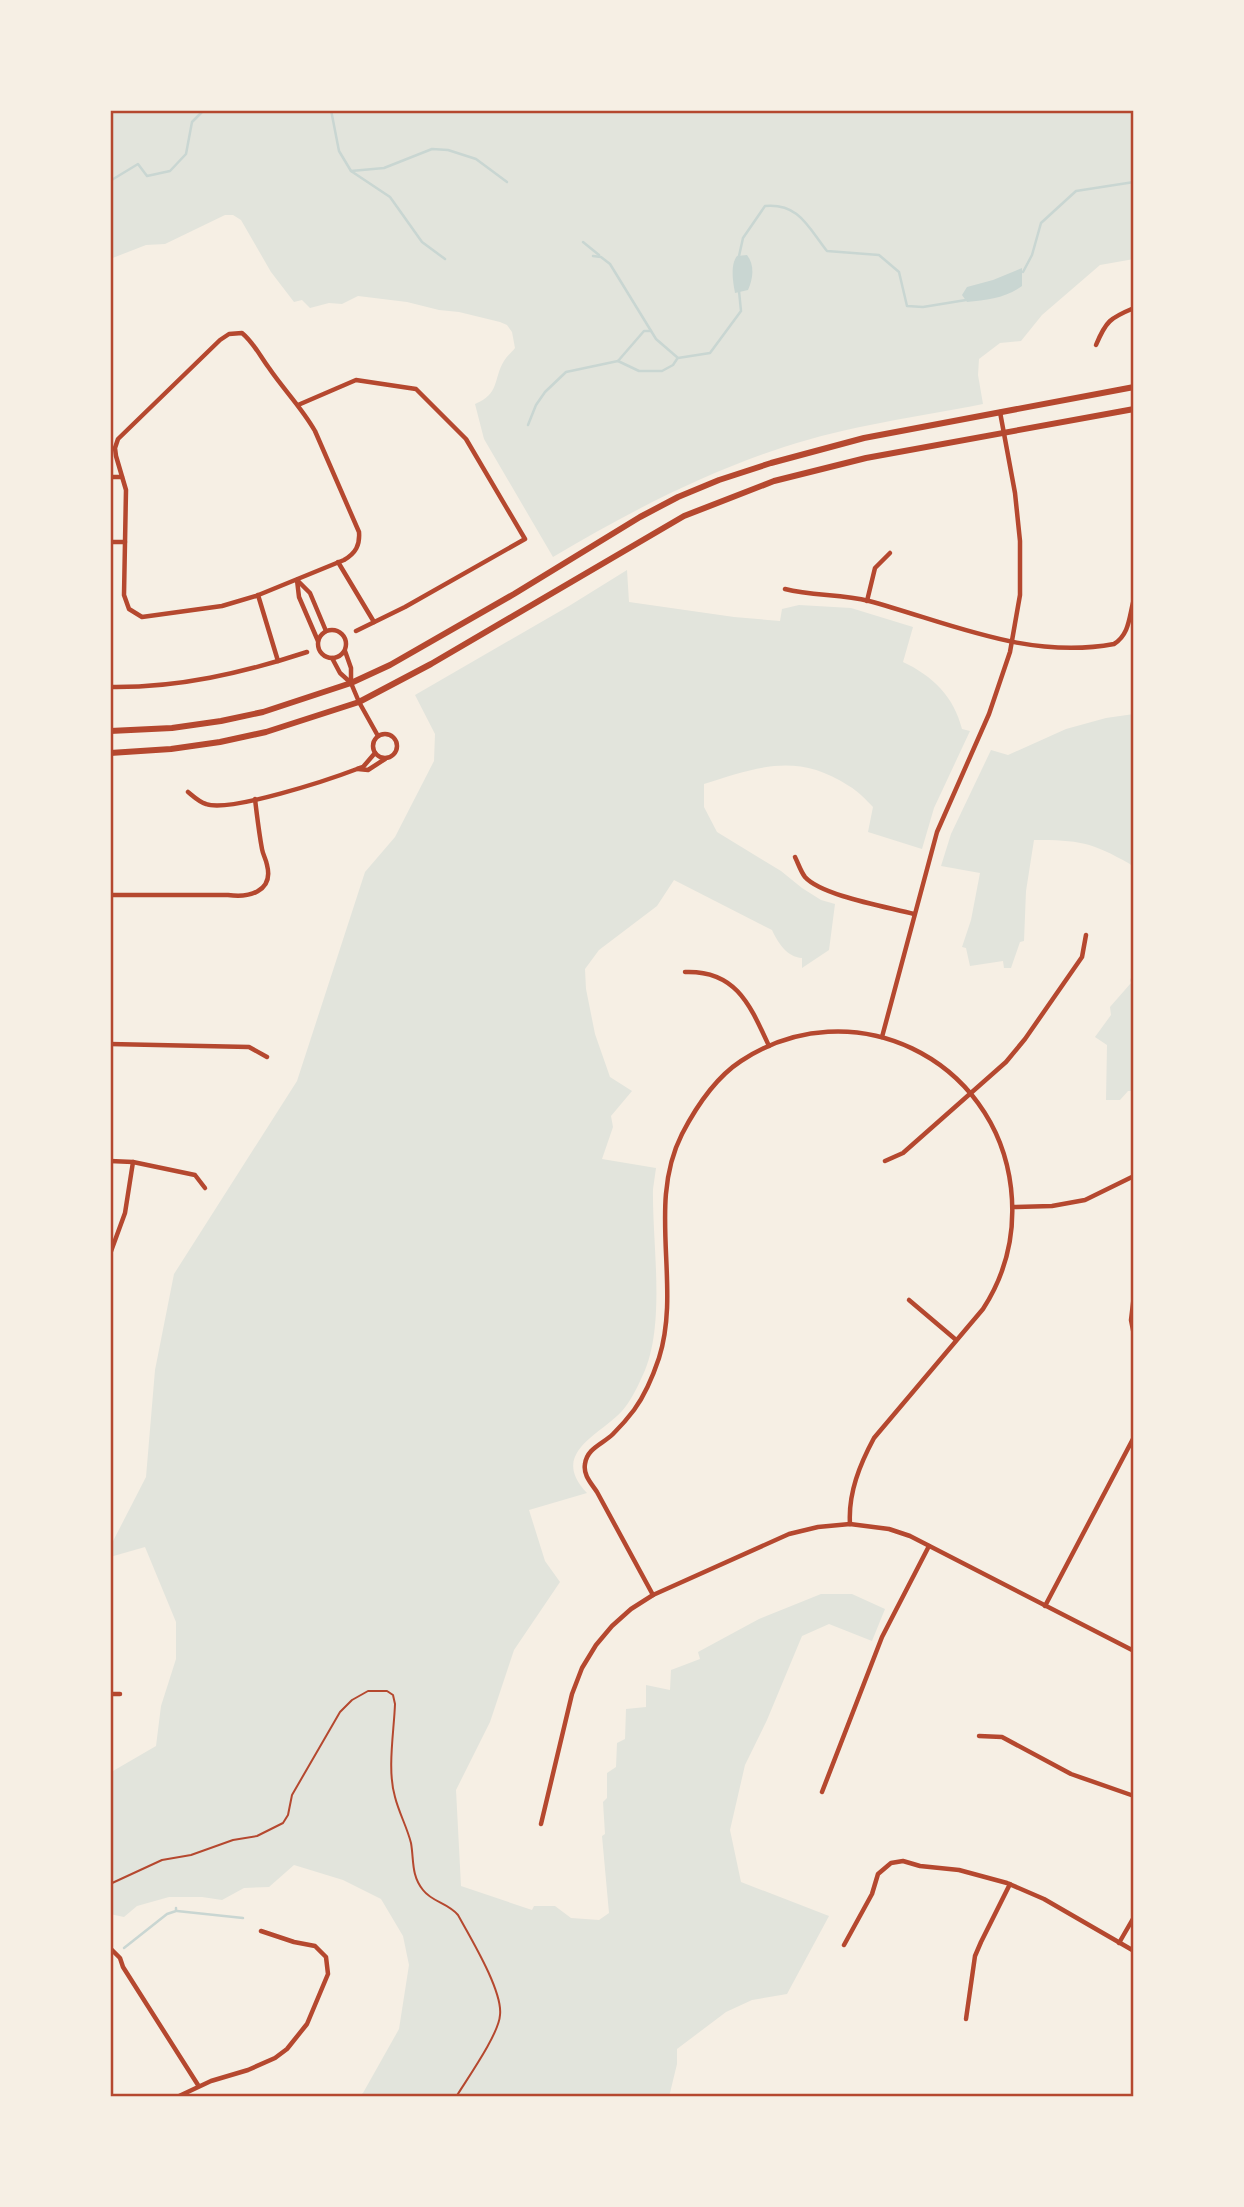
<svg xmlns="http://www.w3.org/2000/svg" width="1244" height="2207" font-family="Georgia,serif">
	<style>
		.green { fill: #e2e4dc }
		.water { fill: #c9d6d2 }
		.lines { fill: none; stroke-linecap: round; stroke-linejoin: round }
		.stream { stroke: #c9d6d2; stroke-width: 2.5 }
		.path { stroke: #b5482f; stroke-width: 2 }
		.minor { stroke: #b5482f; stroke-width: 4.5 }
		.secondary { stroke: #b5482f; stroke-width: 6 }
		.neatline { fill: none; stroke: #b5482f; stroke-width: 2.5 }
	</style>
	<rect width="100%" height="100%" fill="#f6efe4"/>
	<g class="green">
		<path d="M110,110H1134V259L1100,265L1042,315L1021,341L1000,343L979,359L978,375L983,404C917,417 848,426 784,447C702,474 627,513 553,557L484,439L475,404C500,394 493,379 504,361C507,356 512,352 515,348L512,332L507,325L500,322L459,312L439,310L407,302L358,296L342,304L329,303L310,308L302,300L294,302L271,272L241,220L233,215H225L165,244L146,245L110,259Z"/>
		<path d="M627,570L629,602L734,617L780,621L782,609L799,605L851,608L913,627L903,662C933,676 954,697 962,729L970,731L934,808L922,849L868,832L873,807C866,800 858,791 849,786C797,752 758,767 704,784V807L717,832L781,871L802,888L821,900L835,904L829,950L802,968V958C787,957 778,943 772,930L674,880L657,906L599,950L585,969L586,989L595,1034L610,1077L632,1091L611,1116L613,1127L602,1159L656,1168L653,1189C652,1246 667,1329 641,1379C636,1390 630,1402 622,1411C599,1436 549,1453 587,1493L529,1510L545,1561L560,1582L514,1650L490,1722L456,1790L461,1886L532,1910L534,1906H555L571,1918L599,1920L609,1913L602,1836L605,1834L603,1802L607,1798V1773L616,1767L617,1743L625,1739L626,1709L646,1707V1685L670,1690L671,1670L700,1659L698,1652L759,1619L821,1594H852L885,1609L872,1641L829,1624L802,1636L767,1720L745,1765L730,1830L741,1882L829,1916L787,1994L752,2000L726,2012L677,2049V2064L669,2097H358L363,2093L399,2029L409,1965L403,1936L381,1899L343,1880L294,1865L269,1887L244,1888L222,1900L202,1897H169L137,1906L124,1917L110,1914V1771H113L156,1746L161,1706L176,1659V1622L145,1547L110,1557V1547L146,1477L155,1370L174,1274L297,1081L365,872L395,837L434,761L435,734L415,695L569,606Z"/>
		<path d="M1134,714V869L1130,864C1091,842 1079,840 1034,840L1026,891L1024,941L1020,942L1011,968H1004L1003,961L970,966L966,948L962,947L971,920L980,873L941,866L951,834L991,750L1008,755L1066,729L1106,718Z"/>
		<path d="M1134,972V1091H1128L1120,1100H1106L1107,1045L1095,1037L1111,1015L1110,1007L1131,983L1130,980Z"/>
	</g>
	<g class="water">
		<path d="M747,255C755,265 753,279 748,290L735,293C733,282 730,265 737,256Z"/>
		<path d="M1022,268V286C1006,298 987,300 967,302L962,295L967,287L993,280Z"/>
	</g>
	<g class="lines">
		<g class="stream">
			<path d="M331,110L339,151L351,171L390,197L422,242L445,259"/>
			<path d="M351,171L384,168L432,149L448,150L476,159L507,182"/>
			<path d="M110,181L138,164L147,176L170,171L186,154L192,122L204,110"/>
			<path d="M583,242L599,255"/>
			<path d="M593,256L601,257L610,264L656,339L678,358L710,353L741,311L739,291"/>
			<path d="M739,256L743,238L765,206C799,203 808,227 827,251L879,255L899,272L907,306L923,307L966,300"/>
			<path d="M1023,272L1032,255L1041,223L1076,191L1134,182"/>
			<path d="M618,361L644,331H651"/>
			<path d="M528,425L536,405L545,392L566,372L618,361L639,371H662L673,365L677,359"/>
			<path d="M177,1911L243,1918"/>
			<path d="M124,1948L167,1914L176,1911V1908"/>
		</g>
		<path class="path" d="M110,1884L162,1860L191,1855L233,1840L257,1836L283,1823L288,1815L292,1795L340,1712L352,1700L368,1691H387L393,1695L395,1704C394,1732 387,1770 395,1797C399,1813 407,1827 411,1843C414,1860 411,1875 423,1890C432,1902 448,1903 458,1915C470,1937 503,1991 500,2015C499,2034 467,2079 456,2097"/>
		<g class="minor">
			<path d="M242,333C254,343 260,356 269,368C284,390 302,408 315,431L359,532C360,545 356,553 344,560L256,596L222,606L142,617L129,609L124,595L126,490L116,456L115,448L118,439L220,340L229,334Z"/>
			<path d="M1096,345C1106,321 1110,318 1134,308"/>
			<path d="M298,405L356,380L416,389L466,439L525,539L405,607L356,631"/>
			<path d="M110,477H122"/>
			<path d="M110,542H125"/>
			<path d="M338,562L374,622"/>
			<path d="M297,580L299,597L318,641"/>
			<path d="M297,580L310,593L326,631"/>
			<path d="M785,589C812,596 841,594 869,601C950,623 1028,660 1114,644C1130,634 1129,616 1134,599"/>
			<path d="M258,595L278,661"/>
			<path d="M867,601L875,568L890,553"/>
			<circle cx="332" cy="644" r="14"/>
			<path d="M345,651L351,668V683L359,702L378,736"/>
			<path d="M332,658L340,673L350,682"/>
			<path d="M110,687C178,688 243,673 307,652"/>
			<circle cx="385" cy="746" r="12"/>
			<path d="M358,769L368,770L385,759"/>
			<path d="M188,792C193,796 199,802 206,804C229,813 331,779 357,769L363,767L375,753"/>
			<path d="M795,857C798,863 801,872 805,877C822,896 888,907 914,914"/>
			<path d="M110,895H228C248,898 274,892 267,865C266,859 263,855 262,849C259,833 257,816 255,799"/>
			<path d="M685,972C736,970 750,1005 769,1046"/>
			<path d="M882,1037L937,832L989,714L1010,652L1020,595V541L1015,493L1000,412"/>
			<path d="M110,1044L249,1047L267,1057"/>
			<path d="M110,1161L133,1162L195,1175L205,1188"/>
			<path d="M885,1161L903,1153L1006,1062L1025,1039L1082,957L1086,935"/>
			<path d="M1014,1207L1052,1206L1085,1200L1134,1176"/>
			<path d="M110,1254L125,1213L133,1162"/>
			<path d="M1134,1295L1131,1320L1134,1335"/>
			<path d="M909,1300L955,1339"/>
			<path d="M653,1595L597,1492C591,1483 583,1475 585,1464C587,1448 603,1444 613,1434C620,1427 628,1418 634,1410C645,1395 653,1376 659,1358C682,1285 646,1205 682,1134C696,1107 715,1078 741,1061C852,988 996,1058 1011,1188C1016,1232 1007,1272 983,1309L874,1438C860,1464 848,1493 850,1524"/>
			<path d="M1045,1606L1134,1437"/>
			<path d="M110,1694H120"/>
			<path d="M979,1736L1002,1737L1071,1774L1134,1796"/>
			<path d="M822,1792L882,1637L929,1546"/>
			<path d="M541,1824L572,1694L582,1668L596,1645L612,1626L631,1609L653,1595L789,1534L818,1527L850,1524L889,1529L910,1536L1134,1651"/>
			<path d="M1119,1943L1134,1917"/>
			<path d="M844,1945L872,1894L878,1874L891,1863L903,1861L920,1866L959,1870L1007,1883L1044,1899L1134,1951"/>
			<path d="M110,1948L120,1958L123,1967L198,2085"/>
			<path d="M966,2019L975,1956L981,1942L1010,1884"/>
			<path d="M177,2097L211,2081L248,2070L275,2058L287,2049L307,2024L328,1974L326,1957L315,1946L294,1942L261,1931"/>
		</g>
		<g class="secondary">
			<path d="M110,731L172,728L221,721L263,712L351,683L390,665L514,594L640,517L678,497L719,480L771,463L864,438L1134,387"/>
			<path d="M110,753L171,749L220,742L266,732L359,702L431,664L684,516L774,481L866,458L1134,409"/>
		</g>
	</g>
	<rect width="1244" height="2207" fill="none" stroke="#f6efe4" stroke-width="224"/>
	<rect x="112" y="112" width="1020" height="1983" class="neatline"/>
</svg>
